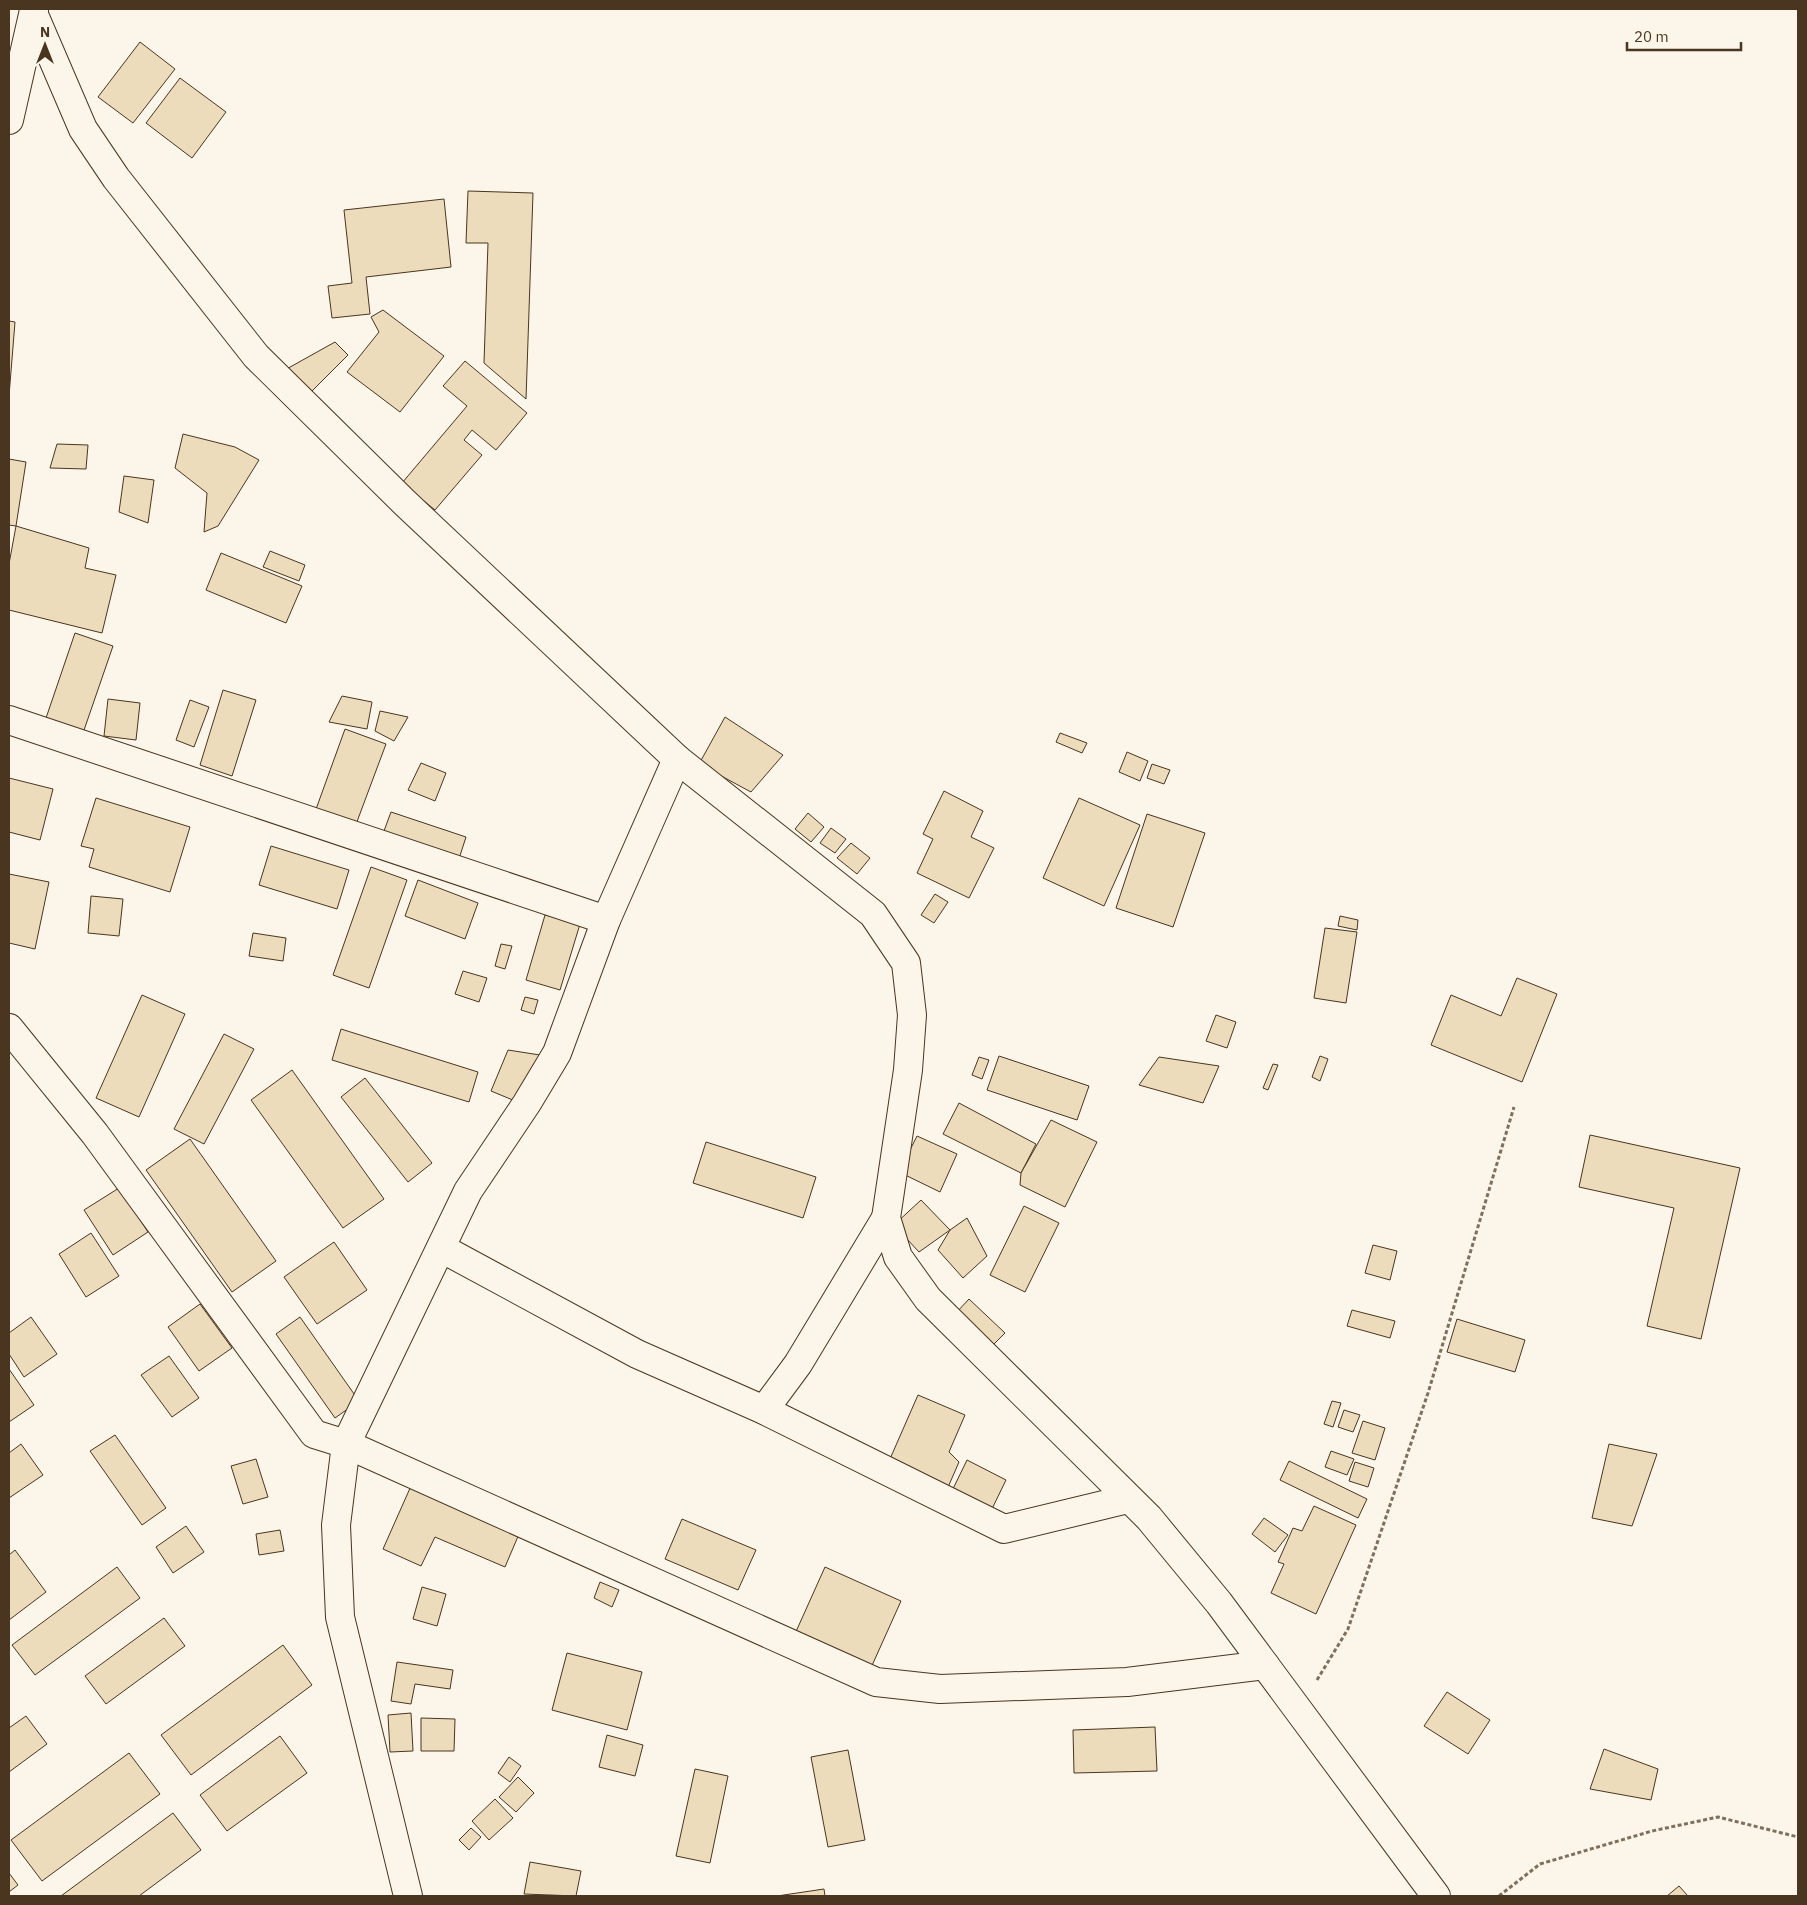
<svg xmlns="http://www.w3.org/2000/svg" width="1807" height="1905" font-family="'IBM Plex Sans',sans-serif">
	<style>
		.building { fill: #ecdcbc; stroke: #4a3520 }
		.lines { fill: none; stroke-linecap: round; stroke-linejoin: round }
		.minor-casing { stroke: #4a3520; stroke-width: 30 }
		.path { stroke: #7f6f5c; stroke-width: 3; stroke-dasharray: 4 2.5; stroke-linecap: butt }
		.minor { stroke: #fbf6e9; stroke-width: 28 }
	</style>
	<rect width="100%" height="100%" fill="#fbf6e9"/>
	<g class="building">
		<path d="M140,42L175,69L133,123L98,97Z"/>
		<path d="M180,78L226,112L192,158L146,123Z"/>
		<path d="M468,191L533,193L526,399L484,363L488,243H466Z"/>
		<path d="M444,199L451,267L366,277L370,314L332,318L328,286L352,283L344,210Z"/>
		<path d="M383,310L444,356L400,412L347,372L379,332L371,317Z"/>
		<path d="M9,321L15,322L9,396Z"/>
		<path d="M335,342L348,355L308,395L283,371Z"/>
		<path d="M465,361L527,413L496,450L472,430L464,440L482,455L435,510L402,483L467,406L443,386Z"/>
		<path d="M183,434L235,447L259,460L218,526L204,532L207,493L175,468Z"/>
		<path d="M57,444L88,445L86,469L50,468Z"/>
		<path d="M9,459L26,462L16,526L9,525Z"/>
		<path d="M124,476L154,480L148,523L119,512Z"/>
		<path d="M16,526L89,548L85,568L116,575L102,633L9,610V564Z"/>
		<path d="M270,551L305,565L299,581L263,567Z"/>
		<path d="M221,553L302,586L286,623L206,590Z"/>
		<path d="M75,633L113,646L83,733L45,721Z"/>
		<path d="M223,690L256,700L232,776L200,765Z"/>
		<path d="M342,696L372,702L367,729L329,722Z"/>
		<path d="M108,699L140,703L136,740L104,736Z"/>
		<path d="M190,700L209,707L194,747L176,740Z"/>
		<path d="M380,711L408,717L394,741L375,731Z"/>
		<path d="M725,717L783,755L751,792L699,764Z"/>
		<path d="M345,729L386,744L355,827L315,812Z"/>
		<path d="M1060,733L1087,743L1082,753L1056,742Z"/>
		<path d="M1127,752L1148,761L1140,781L1119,772Z"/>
		<path d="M421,763L446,773L435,801L408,790Z"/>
		<path d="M1152,764L1170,770L1164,784L1147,778Z"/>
		<path d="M9,778L53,789L40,840L9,832Z"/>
		<path d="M944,791L983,811L971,837L994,848L969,898L917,873L933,839L923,834Z"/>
		<path d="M96,798L190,827L170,892L89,867L94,849L81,846Z"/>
		<path d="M1079,798L1140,825L1104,906L1043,878Z"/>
		<path d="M391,812L466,837L457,865L381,839Z"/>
		<path d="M808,813L824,827L811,842L795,829Z"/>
		<path d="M1147,814L1205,833L1173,927L1116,908Z"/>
		<path d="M831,828L846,839L835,853L820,843Z"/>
		<path d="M851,843L870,858L857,874L837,858Z"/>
		<path d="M271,846L349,870L337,909L259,885Z"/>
		<path d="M371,867L407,880L369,988L333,975Z"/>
		<path d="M9,874L49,882L35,949L9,943Z"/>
		<path d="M418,880L478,903L465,939L405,916Z"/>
		<path d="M935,894L948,902L934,923L921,915Z"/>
		<path d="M91,896L123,899L119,936L88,933Z"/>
		<path d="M545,915L580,924L560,990L526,980Z"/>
		<path d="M1340,916L1358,920L1357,930L1338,926Z"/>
		<path d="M1325,928L1357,932L1346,1003L1314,998Z"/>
		<path d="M253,933L286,938L283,961L249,956Z"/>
		<path d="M501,944L512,946L505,969L495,966Z"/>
		<path d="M463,971L487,978L479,1002L455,994Z"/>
		<path d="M1517,978L1557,994L1522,1082L1431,1045L1451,995L1501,1016Z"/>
		<path d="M142,995L185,1014L139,1117L96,1098Z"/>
		<path d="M525,997L538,1000L534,1014L521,1010Z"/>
		<path d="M1216,1015L1236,1022L1227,1048L1206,1041Z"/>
		<path d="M341,1029L478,1072L469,1102L332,1060Z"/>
		<path d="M224,1034L254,1049L204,1144L174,1129Z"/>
		<path d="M508,1050L540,1055L520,1103L491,1091Z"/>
		<path d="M999,1056L1089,1086L1077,1120L987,1090Z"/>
		<path d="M1320,1056L1328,1059L1320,1081L1312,1077Z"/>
		<path d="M979,1057L989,1060L982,1079L972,1075Z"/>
		<path d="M1159,1057L1219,1066L1203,1103L1139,1085Z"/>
		<path d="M1273,1064L1278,1065L1268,1090L1263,1088Z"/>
		<path d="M292,1070L384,1199L343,1228L251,1100Z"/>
		<path d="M365,1078L432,1163L408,1182L341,1097Z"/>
		<path d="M959,1103L1036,1144L1021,1173L943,1134Z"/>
		<path d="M1051,1120L1097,1142L1065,1207L1020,1185L1021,1173Z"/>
		<path d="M1590,1135L1740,1168L1701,1339L1647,1326L1674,1208L1579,1187Z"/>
		<path d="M917,1136L957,1154L940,1192L899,1172Z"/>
		<path d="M190,1139L276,1261L232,1292L146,1170Z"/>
		<path d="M706,1142L816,1177L803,1218L693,1183Z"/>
		<path d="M119,1188L148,1232L113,1255L84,1210Z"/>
		<path d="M921,1200L950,1230L919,1252L894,1225Z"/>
		<path d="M1024,1206L1059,1223L1025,1292L990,1275Z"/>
		<path d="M967,1218L987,1256L963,1278L938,1250L950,1230Z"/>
		<path d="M91,1233L119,1276L86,1297L59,1254Z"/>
		<path d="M334,1242L367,1290L317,1324L284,1277Z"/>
		<path d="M1373,1245L1397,1251L1390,1280L1365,1273Z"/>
		<path d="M969,1299L1005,1333L992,1346L956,1313Z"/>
		<path d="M200,1304L232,1348L199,1371L168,1327Z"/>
		<path d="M1352,1310L1395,1321L1390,1338L1347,1326Z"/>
		<path d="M31,1317L57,1354L24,1377L9,1354V1333Z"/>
		<path d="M300,1317L359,1401L335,1418L276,1334Z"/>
		<path d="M1457,1319L1525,1340L1515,1372L1447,1352Z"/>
		<path d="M169,1356L199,1398L172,1417L141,1375Z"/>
		<path d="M9,1369L34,1405L9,1422Z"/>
		<path d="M918,1395L965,1415L949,1452L959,1462L945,1494L886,1468Z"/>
		<path d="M1332,1401L1341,1403L1333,1427L1324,1424Z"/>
		<path d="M1344,1410L1360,1415L1353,1432L1338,1427Z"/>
		<path d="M1363,1421L1385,1428L1375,1460L1352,1453Z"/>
		<path d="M115,1435L166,1508L142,1525L90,1451Z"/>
		<path d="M21,1444L43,1475L9,1498V1453Z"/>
		<path d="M1609,1444L1657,1454L1632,1526L1592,1518Z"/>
		<path d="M1331,1451L1354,1459L1347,1475L1325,1467Z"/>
		<path d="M256,1459L268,1497L243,1504L231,1466Z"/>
		<path d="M967,1460L1006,1480L990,1513L951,1493Z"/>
		<path d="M1289,1461L1367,1499L1358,1518L1280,1480Z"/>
		<path d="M1355,1462L1374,1468L1368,1487L1349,1481Z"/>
		<path d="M411,1486L519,1534L505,1567L435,1537L421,1566L383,1549Z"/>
		<path d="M1314,1506L1356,1525L1316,1614L1271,1593L1284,1564L1278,1562L1293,1528L1302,1531Z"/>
		<path d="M1264,1518L1288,1535L1275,1552L1252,1534Z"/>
		<path d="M682,1519L756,1550L738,1590L665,1559Z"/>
		<path d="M186,1526L204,1552L173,1573L156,1547Z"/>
		<path d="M280,1530L284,1551L259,1555L256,1534Z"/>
		<path d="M15,1550L46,1592L9,1620V1555Z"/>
		<path d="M117,1567L140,1598L35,1675L12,1645Z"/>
		<path d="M825,1567L901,1601L870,1670L794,1636Z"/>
		<path d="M600,1582L619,1590L612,1607L594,1598Z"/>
		<path d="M422,1587L446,1594L437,1626L413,1619Z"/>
		<path d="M164,1618L185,1646L106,1704L85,1676Z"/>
		<path d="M283,1645L312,1685L191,1775L161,1735Z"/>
		<path d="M567,1653L642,1672L627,1730L552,1710Z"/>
		<path d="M397,1662L453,1670L450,1689L415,1684L411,1704L391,1701Z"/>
		<path d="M1447,1692L1490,1720L1468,1754L1424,1726Z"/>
		<path d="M411,1713L413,1751L390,1752L388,1715Z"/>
		<path d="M26,1716L47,1744L9,1772V1728Z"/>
		<path d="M421,1718L455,1719L454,1751H421Z"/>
		<path d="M1155,1727L1157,1771L1074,1773L1073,1730Z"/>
		<path d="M607,1735L643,1745L635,1776L599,1767Z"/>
		<path d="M280,1736L307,1773L227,1831L200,1795Z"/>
		<path d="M1604,1749L1658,1769L1651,1800L1590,1789Z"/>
		<path d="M848,1750L865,1840L828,1847L811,1757Z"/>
		<path d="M129,1753L160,1794L42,1881L11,1840Z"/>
		<path d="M509,1757L521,1766L510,1782L498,1773Z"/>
		<path d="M695,1769L728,1776L710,1863L676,1856Z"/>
		<path d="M518,1777L534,1793L516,1812L499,1797Z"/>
		<path d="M495,1799L513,1818L489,1840L472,1821Z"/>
		<path d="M173,1813L201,1850L139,1896H61Z"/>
		<path d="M471,1828L481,1837L469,1850L459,1840Z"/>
		<path d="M530,1862L581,1871L576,1896L524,1894Z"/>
		<path d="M9,1873L18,1885L9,1892Z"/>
		<path d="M1679,1886L1688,1896H1667Z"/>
		<path d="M824,1889L825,1896H777Z"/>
	</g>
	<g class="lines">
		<g class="minor-casing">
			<g id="minor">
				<path d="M34,15L83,129L116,178L256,356L404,502L677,759L873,914L906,963L912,1015L908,1070L886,1218L898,1257L928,1299L1149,1518L1219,1603L1436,1896"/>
				<path d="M9,120L34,10"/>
				<path d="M9,720L606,920"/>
				<path d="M9,1028L95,1134L314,1434L346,1444L876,1682L940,1689L1127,1682L1265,1665"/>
				<path d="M441,1248L637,1354L764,1410L1004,1529L1128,1499"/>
				<path d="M764,1410L798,1364L886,1218"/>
				<path d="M408,1896L340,1617L336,1525L346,1444L468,1191L527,1103L557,1053L606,920L677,759"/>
			</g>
		</g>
		<g class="path">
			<path d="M1317,1680L1348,1629L1428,1393L1514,1107"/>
			<path d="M1499,1896L1540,1864L1652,1831L1718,1817L1798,1837"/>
		</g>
		<use href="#minor" class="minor"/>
	</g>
	<rect width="1807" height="1905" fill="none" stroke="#4a3520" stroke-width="20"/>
	<g transform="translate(45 45)" stroke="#fbf6e9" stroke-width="4" paint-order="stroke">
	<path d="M0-4L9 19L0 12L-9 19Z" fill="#4a3520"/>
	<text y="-8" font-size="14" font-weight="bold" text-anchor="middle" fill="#4a3520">N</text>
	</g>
	<path d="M1627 42v8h114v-8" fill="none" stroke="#4a3520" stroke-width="2.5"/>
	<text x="1634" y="42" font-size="15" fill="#4a3520" stroke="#fbf6e9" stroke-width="4" paint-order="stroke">20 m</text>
</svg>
